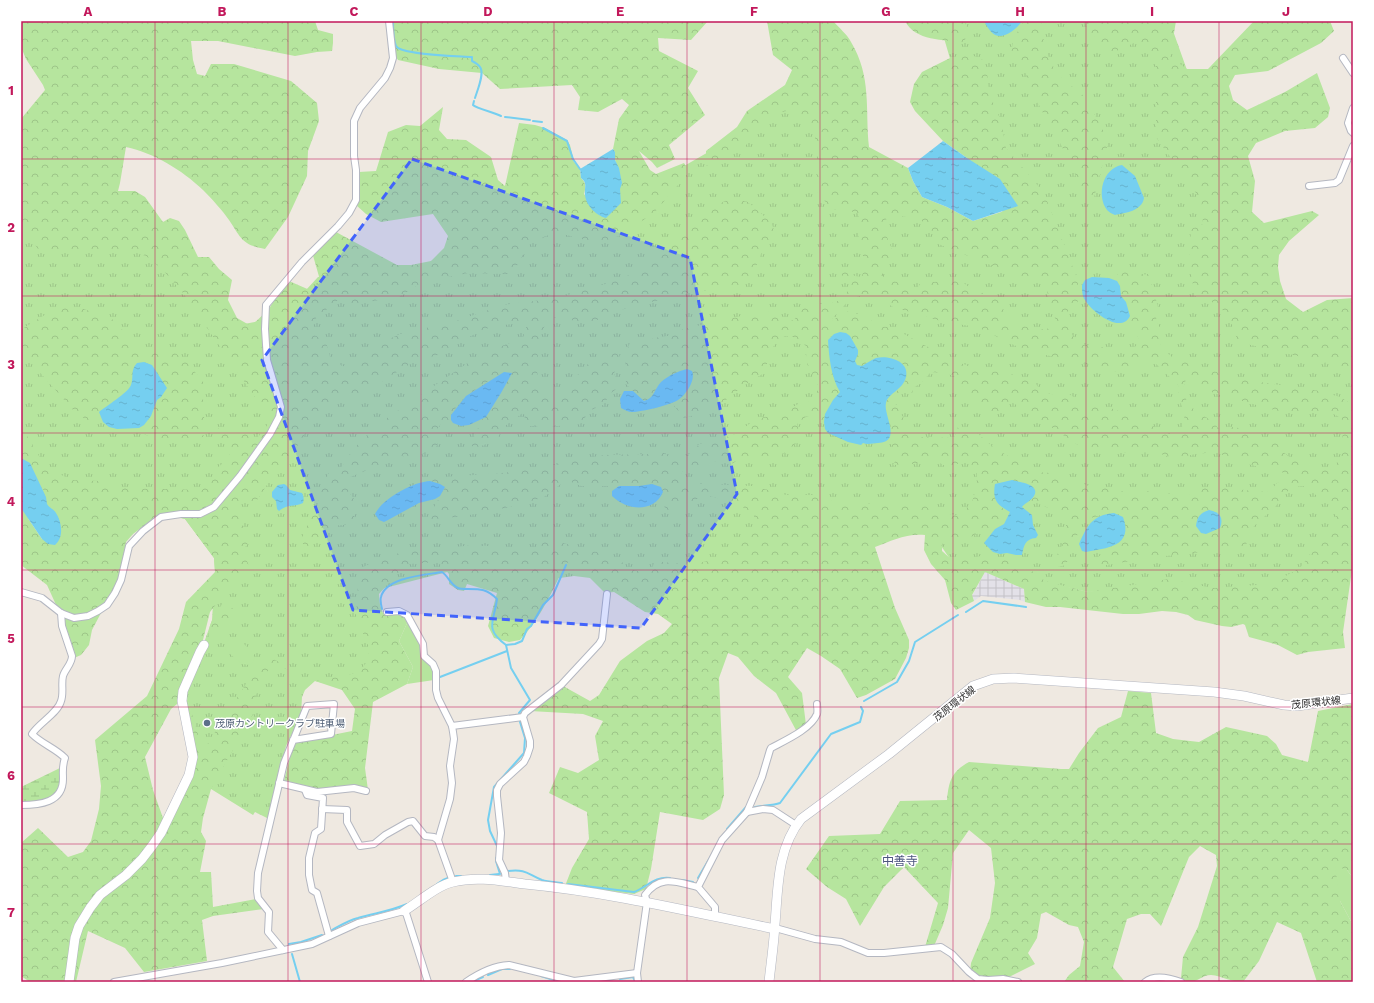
<svg xmlns="http://www.w3.org/2000/svg" width="1374" height="1003" font-family="'Work Sans','Noto Sans JP',sans-serif">
	<style>
		.industrial { fill: url(#industrial-grid) }
		.grass { fill: url(#grass-tufts) }
		.forest { fill: url(#forest-crowns); fill-rule: evenodd }
		.wetland { fill: url(#wetland-marsh) }
		.garden { fill: #b6e59e }
		.water { fill: url(#water-ripples) }
		.lines { fill: none; stroke-linecap: round; stroke-linejoin: round }
		.stream { stroke: #75cff0; stroke-width: 2 }
		.street-casing { stroke: #b4b7c1; stroke-width: 8 }
		.secondary-casing { stroke: #b4b7c1; stroke-width: 10 }
		.street { stroke: #fff; stroke-width: 6 }
		.secondary { stroke: #fff; stroke-width: 9 }
		.marked { fill: #4264fb; fill-opacity: 0.2; stroke: #4264fb; stroke-width: 3; stroke-dasharray: 8 5; stroke-linejoin: round }
		.grid { fill: none; stroke: #c2185b; stroke-width: 1; stroke-opacity: 0.55 }
		.service-dot { fill: #5c6f8a; stroke: #fff; stroke-width: 1.5 }
		.labels { text-anchor: middle; stroke-width: 3; stroke-linejoin: round; paint-order: stroke }
		.street-label { font-size: 10px; fill: #2e2e2e; stroke: #fff }
		.service-label { font-size: 10px; fill: #4e5e75; stroke: #fff; text-anchor: start }
		.quarter-label { font-size: 12px; fill: #4d5680; stroke: #fff }
		.neatline { fill: none; stroke: #c2185b; stroke-width: 1.5 }
		.grid-label { font-size: 13px; text-anchor: middle; font-weight: bold; fill: #c2185b }
	</style>
	<defs>
		<pattern id="industrial-grid" width="8" height="8" patternUnits="userSpaceOnUse"><rect width="8" height="8" fill="#e3e1e8"/><path d="M0 4h8M4 0v8" fill="none" stroke="#c3c1c7"/></pattern>
		<pattern id="grass-tufts" width="24" height="20" patternUnits="userSpaceOnUse"><rect width="24" height="20" fill="#b6e59e"/><path d="M3 7l-1-3M5 7V3M7 7l1-3M15 17l-1-3M17 17v-4M19 17l1-3" fill="none" stroke="#9dc588"/></pattern>
		<pattern id="forest-crowns" width="20" height="18" patternUnits="userSpaceOnUse"><rect width="20" height="18" fill="#b6e59e"/><path d="M2 6a3 3 0 1 1 6 0M12 15a3 3 0 1 1 6 0" fill="none" stroke="#9dc588"/></pattern>
		<pattern id="wetland-marsh" width="20" height="14" patternUnits="userSpaceOnUse"><rect width="20" height="14" fill="#b6e59e"/><path d="M1 5h8M5 5V1M11 12h8M15 12V8" fill="none" stroke="#9dc588"/></pattern>
		<pattern id="water-ripples" width="26" height="14" patternUnits="userSpaceOnUse"><rect width="26" height="14" fill="#75cff0"/><path d="M2 4q2-2 4 0t4 0M15 11q2-2 4 0t4 0" fill="none" stroke="#66b2ce"/></pattern>
	</defs>
	<rect width="100%" height="100%" fill="#efe9e1"/>
	<path class="industrial" d="M985,572L1024,589L1025,602L1020,600L981,596L974,601L972,596Z"/>
	<path class="grass" d="M939,21H1168L1172,28L1203,115L1280,307L1353,345V522L1325,585L1088,592L986,569L958,571L923,519L726,582L615,581L574,576L517,584L455,570L373,591L377,696L315,681L305,690L302,697L301,715L286,746L269,819L255,812L253,815L211,789L186,694L212,620L215,572L214,558L185,519L161,513L21,519V218L97,186L228,327L281,317L318,277L366,268H396L436,260L665,177L724,143L785,91L933,209L1010,234L951,62Z"/>
	<g class="forest">
		<path d="M21,21H315L318,30L333,34V43L332,51L317,52L295,56L218,41H191L193,60L197,74L205,76L211,64H234L291,81L317,103L319,121L308,151L307,176L288,217L265,249C242,245 241,238 229,220C222,210 212,199 203,190C182,170 154,153 126,147L120,183L118,191H135L145,197L163,222L170,218L179,221L185,230L198,257H209L219,269L232,280L228,300L237,318L251,326L269,309L274,300L289,281L312,291L320,280L312,252L336,232L397,265H427L444,248L448,236L433,214L381,222L366,214L356,205L359,172L376,171L388,132L406,125L420,126L443,107L439,130L447,139L466,140L491,157L498,180L505,186L519,123L535,125L545,128L567,140L570,145L574,162L580,169L581,178C586,182 586,187 584,194L603,218L608,217L616,163C614,158 616,153 613,149L619,119L629,105L622,99L598,112L578,110L580,97L572,85L500,89L482,73L439,69L398,60L395,55L390,22L708,21L691,40L658,38L659,51L698,71L688,88L705,115L669,145L675,159L657,168L652,162L639,151L650,170L656,174L684,163L689,172L654,213L619,236L604,241H589L555,232L530,244L512,274L468,273L423,282L399,297L353,304L339,299L314,320L313,334L326,342L330,357L342,366L353,367L368,360L375,348L387,340L400,334L423,333L432,321H456L503,305L558,298L622,279L642,267L659,255L687,227L717,205L731,198L748,202L771,222L774,230L770,241L762,250L759,261L744,286L687,293L620,310L595,321L582,322L560,318H549L542,331L539,343L537,352L539,361L537,369L538,379L542,388L549,393L556,395L563,394L573,387L580,369L610,351H614L619,354L621,362L614,373L619,387L611,393L603,405L591,410L580,424C563,426 547,427 530,426L525,420L524,412L501,429L498,439L479,447L470,446L482,419L488,415L511,373C488,379 464,394 451,415V420L441,424L431,437L438,444L432,452L396,458L348,478V491L354,499V525C334,525 325,524 316,543L305,547L301,540L309,521L317,507L322,486L327,477L329,471L340,469C351,454 359,438 376,429L382,430L387,418L472,360L499,347L523,338L528,321L523,319L512,324L493,326L464,339L441,354L412,363L387,378L357,400L342,396L310,426L287,462L272,477L258,499L252,503L242,500L239,505L243,517V527L251,538L242,552L250,567L233,583L210,612L202,644L180,687L177,704L171,709L145,757L153,790L163,818L191,778L186,705V694L203,751L258,665L273,659L303,674C295,672 286,668 278,667C264,665 259,688 255,698L260,702L211,789L203,818L201,832L206,841L200,872H211L213,907L256,899L264,909L213,916L202,920L207,961L144,972L125,948L88,931L76,982H30L21,976V843L38,828L68,857L83,852L91,841L99,809L101,786L95,740L147,696L179,629L186,602L215,572L214,558L185,519L161,513L133,534L126,542L119,579L92,630L89,645L81,655L74,658L62,618L47,585L21,565V508L42,539L56,512L47,504C46,487 33,472 23,458H21V445L27,436L45,466L71,480L100,481L125,488L202,490L209,484L216,469L229,458L230,452L221,439L218,428L239,430L257,438L265,429L270,419L183,293L162,269L146,256L128,250L92,251L38,249L30,237L23,232L21,234V119L45,90L43,85L26,59L21,47Z"/>
		<path d="M767,21H833C839,28 847,34 851,42C872,77 865,109 869,147L908,168L913,181L922,197L947,207L973,221L1017,207L967,158L943,141L915,111L910,102L914,84L922,72L950,58L969,54L983,60L987,71L989,93L1001,121L1006,148L1044,193L1077,278C1080,296 1082,304 1065,313L1064,322L1070,328L1069,331C1075,339 1080,344 1090,346L1094,343L1104,348L1102,352L1106,358L1119,363C1130,356 1135,350 1139,338L1125,322L1129,319L1126,302L1121,296L1120,286L1117,281L1118,271L1128,265L1139,275L1149,274L1159,311L1156,319L1163,336L1160,347L1177,361L1189,362L1222,374L1253,381L1320,391L1340,397L1353,405V563L1343,632L1345,648L1308,652L1297,655L1278,645L1249,637L1245,625L1243,624L1231,627L1222,626L1195,620L1188,615L1176,612L1162,611L1139,614H1123L1060,607H1046L1025,602L1024,589L985,572L972,595L974,601L956,610L951,603L945,580L931,564L924,550L925,535C906,533 891,541 875,547L895,608L909,640V648L906,658L895,679L866,695L857,698L840,669L821,656L807,648L788,677L802,693L806,725L797,732L776,693L754,676L738,657L728,653L719,678L724,795L720,809L703,820L660,812L651,869L646,889L634,894L565,886L572,868L589,839L587,812L549,793L560,767L578,773L599,760L595,736L603,721L583,714L530,711L563,686L590,701L599,695L620,661L647,641L664,633L672,624L658,614L645,612L614,592L605,593L581,569L566,562C553,590 541,618 520,640L509,642L494,638L488,626L497,593L467,584L464,591L458,590L449,584V574L438,562L408,564L396,575L379,594L380,605L383,613L406,616L408,621L399,641L413,667L407,684L373,702L365,768L368,790H324L303,787L284,781L292,749L297,742L352,731L355,709L342,690L315,681L348,675L360,671L369,659L368,644L356,618L358,583L361,568L376,561L402,552L475,545L512,547L521,549L532,550L544,541L563,543L583,548L620,559L627,569L650,573L655,561L688,565L728,557L754,532V515L737,503L705,495L670,512L661,504V497L663,492L652,484L639,486H581L566,480L544,497L520,505L464,516L427,520L445,487L440,484L430,481V478L502,473L539,468L604,455L650,454L663,452L671,459C685,458 691,455 699,444L714,441L735,434L755,420L780,412L790,406H795L798,404L813,401C826,378 809,378 806,359C806,355 807,350 806,346L793,337L785,336L778,340L768,354L767,364L764,373L746,384L722,403L695,415L684,418L672,403C683,398 692,386 693,374L679,371C673,375 667,378 662,382C655,387 655,399 644,401L640,398L626,384L625,354L630,343L646,342L654,338L674,335L683,329L746,315L776,311L787,321L794,320C796,317 798,314 800,312C815,294 838,317 850,285L846,278L838,273L842,267L855,276L861,277C869,265 860,250 859,237C859,229 859,222 859,214L854,212L831,209L816,190L817,154L814,129L791,110L769,115L746,145L731,153L720,165L712,168L706,165V151L737,127L747,111L785,85L792,70L773,55ZM893,215L920,219L938,237L936,243L1018,276L1046,283C1048,297 1050,311 1058,323L1054,328L1034,330L1022,325L1007,321L1002,305L998,300L989,295L973,290L957,278L934,282H922L917,288L908,286L883,277V272L893,252L887,237L879,224ZM863,295L879,299L893,307L944,322L977,327L1016,346L1041,354L1096,366L1125,374L1134,371L1145,359H1151L1178,385L1179,399L1185,414L1182,427L1170,434L1161,432L1149,423L1111,408L1081,402L1066,392L1062,396C1050,394 1040,393 1035,382L1002,371L986,372L952,360L891,327L877,326L864,313L857,314L845,311L830,323L831,320L850,299ZM831,336H850L858,350V354L855,361C857,364 858,366 862,366C866,365 871,360 876,358C890,355 913,363 905,381C901,389 894,393 888,399L894,402L903,392L912,395L913,388L921,383L931,372L944,373L954,376L966,392L992,415L1003,412L1009,401L1021,407L1081,447L1103,452L1158,453L1175,459L1195,454L1216,452L1236,461L1267,469L1281,471L1285,475L1283,482L1277,483L1269,492L1252,491L1214,486L1195,490L1187,496L1149,491L1133,494L1101,486L1093,488L1082,483L1071,486L1063,479L1055,468L1050,473L1037,472L994,448L974,430L958,427L954,438L917,437L907,424L895,403L887,400L886,404L891,428L889,439L897,458L893,465L912,464L935,460L945,466L953,465L954,467L957,464L967,462L977,469V480L974,486L976,489L972,502L962,513L957,515L933,512L919,501L906,504L894,502L879,504L857,503H838L814,495H786L754,486L680,483L679,477L684,469L704,467L714,461L731,464L739,460L762,458L771,463L797,443L800,435L797,424L807,416L818,422H824C825,407 833,404 840,392C833,381 824,347 831,336ZM1186,379L1198,387L1217,394L1278,411H1328L1341,418L1344,425L1342,434L1345,449L1336,464L1319,473L1304,463L1292,459L1282,451L1281,443L1272,437L1260,441C1244,429 1238,425 1218,428L1213,422L1188,405L1183,390ZM1011,480L1035,495L1030,500L1053,510H1059C1076,530 1059,549 1050,569L1066,565L1083,520C1094,518 1107,511 1119,514L1115,546L1108,547L1088,568L1155,557L1186,554L1215,550L1242,551L1248,541L1254,526L1275,507L1291,487L1304,486L1332,507L1337,518L1300,568L1271,584L1212,588L1169,579L1088,592L1045,581L1024,565L985,555L959,561L952,560L942,551L943,538L967,539L979,533L992,534C998,523 1005,526 1010,512C1001,508 998,506 995,496Z"/>
		<path d="M905,21H964L969,31L964,42C944,40 915,41 905,21Z"/>
		<path d="M1024,21H1042L1040,33L1045,42L1049,59L1058,75L1085,97L1102,128L1108,143L1094,198L1088,197L1081,187L1054,130L1046,119L1037,101L1024,69L1018,61L1010,57L1014,38Z"/>
		<path d="M1084,21H1176L1170,57L1187,69H1208L1254,21H1330L1334,31L1321,43L1268,71L1235,75L1229,86L1233,100L1247,110L1285,92L1317,73L1330,108L1328,117L1315,128L1285,131L1256,143L1248,156L1255,181L1252,212L1264,223L1312,211L1319,215L1289,241L1279,255L1278,267L1280,281L1286,299L1303,312L1327,300L1353,298V369L1238,342L1229,315L1212,302L1195,296L1189,263L1191,229L1203,224L1201,200L1156,137V62L1136,42L1112,53L1090,33Z"/>
		<path d="M65,308H81L112,319L133,341L141,349L175,353L185,360L205,384L203,400L205,431L203,437C179,440 163,444 140,432L139,428L144,425L151,416L156,400L161,397L167,388L163,383L131,384L113,402L99,412V415L88,421L74,411L21,351V333L22,329L51,311Z"/>
		<path d="M225,600L243,620L240,622L235,621L231,623L210,641C205,626 217,612 225,600Z"/>
		<path d="M1128,691L1151,693L1156,733L1173,739L1199,742L1226,727L1267,736L1276,744L1282,755L1308,762L1318,711L1353,704V878L1347,870L1340,901L1353,925V982H1317L1301,933L1277,922L1259,961L1243,982C1231,982 1222,976 1211,975C1199,975 1194,988 1181,978L1183,957L1198,927L1217,866L1216,855L1200,846L1189,857L1161,926L1150,914H1141L1127,919L1113,967L1125,982H1064L1069,975L1080,966L1084,942L1078,927L1069,925L1046,912L1041,914L1037,938L1028,953L1035,964L1007,978L979,977L970,972L971,963L990,918L995,883L991,848L969,830L953,853L948,908L943,925L934,946L925,947L938,903L904,867L884,887L860,926L846,899L827,887L806,869L829,836L880,834L900,801L947,800C949,781 951,772 969,762L1061,769H1069L1079,753L1098,728L1121,717Z"/>
	</g>
	<path class="wetland" d="M60,768L61,787L52,799L21,803V787Z"/>
	<g class="garden">
		<path d="M408,621L433,666L434,680L407,684L413,667L399,641Z"/>
		<path d="M232,638L239,639L254,654C254,657 255,661 252,663C244,670 232,655 226,650C223,645 227,641 232,638Z"/>
		<path d="M1335,866L1347,870L1353,878V925L1340,901Z"/>
	</g>
	<g class="water">
		<path d="M984,21H1022C1019,26 1015,29 1011,32C997,41 991,34 984,21Z"/>
		<path d="M943,141L967,158L1000,179L1018,206L973,221L947,207L922,197L913,181L908,168Z"/>
		<path d="M613,149L615,152V160L619,168L622,183L620,189L621,203L606,218C597,216 586,206 585,195C584,188 588,183 581,178L580,169Z"/>
		<path d="M1122,165L1135,176L1144,198C1142,211 1125,213 1115,215C1112,214 1109,212 1107,210C1096,195 1103,168 1122,165Z"/>
		<path d="M1092,277L1109,278L1117,281L1120,286L1121,296L1126,302L1130,316C1121,335 1091,311 1085,300C1082,296 1082,290 1082,285L1085,280Z"/>
		<path d="M840,332L846,333L850,336L858,350V354L855,361L857,365L862,366C867,363 871,360 876,358C888,355 910,361 906,377C903,390 888,393 886,403C883,415 903,442 878,443C873,443 868,445 863,443L861,445L848,442L828,433L825,429L824,422L825,414L833,400L840,392C831,377 829,357 828,340L834,334Z"/>
		<path d="M144,362L152,365L167,388L161,397L157,400L151,416L144,425L139,428L117,429L109,427L103,422L99,412C106,406 128,393 131,385C134,376 130,371 137,363Z"/>
		<path d="M687,369L692,371C696,380 686,395 678,400C670,405 642,412 632,412C628,412 625,410 621,408L620,399L624,391H633L644,401C654,399 655,388 661,382C668,376 678,371 687,369Z"/>
		<path d="M504,372L512,373L501,393L486,417L469,425L461,426L453,423L451,420V415L466,396Z"/>
		<path d="M21,458L30,463L46,497L47,504C49,508 54,509 56,513C62,522 64,538 55,545L48,544L42,539L21,508Z"/>
		<path d="M1012,480C1018,482 1041,484 1034,496C1031,501 1025,503 1022,507L1032,515L1033,525L1038,535L1036,538C1025,539 1024,545 1022,555H1016L1007,553L1000,554L993,552L984,543L995,529L1004,524L1010,512C998,505 992,501 995,484Z"/>
		<path d="M430,481L440,484L445,487L440,496L435,499L419,503L388,520L384,522L379,520L375,514C383,498 413,482 430,481Z"/>
		<path d="M284,484L286,485L290,490L302,493C304,497 304,499 303,503C294,507 287,504 279,511L277,509L276,501L272,497V492L278,485Z"/>
		<path d="M652,484L661,487L663,492C654,513 627,511 612,496V491L619,486H639Z"/>
		<path d="M1209,510C1220,512 1224,518 1220,528L1206,534L1201,533L1196,526C1197,517 1200,513 1209,510Z"/>
		<path d="M1114,513L1123,517C1134,547 1106,548 1086,552L1082,551L1079,544C1087,526 1092,515 1114,513Z"/>
	</g>
	<g class="lines">
		<g class="stream">
			<path d="M393,21C393,28 393,39 396,46C401,55 459,56 472,57V61C474,62 478,64 480,67C485,73 477,91 475,98"/>
			<path d="M474,101L473,105C476,108 495,113 501,116"/>
			<path d="M505,117L530,120"/>
			<path d="M533,121L542,122"/>
			<path d="M543,128L567,141L573,159L580,169"/>
			<path d="M382,609C381,605 380,600 381,597C386,577 425,575 442,572C448,576 451,585 458,588C460,589 465,589 468,589C481,589 487,589 497,599C494,622 484,629 506,645L515,644L522,641L527,629L531,626L543,605L553,595L566,565"/>
			<path d="M966,612L983,601L1026,607"/>
			<path d="M506,645L511,668L530,700L519,713"/>
			<path d="M440,677L507,651"/>
			<path d="M864,701L897,682L909,661L915,642L958,615"/>
			<path d="M755,807C763,805 772,806 780,803L831,734L860,722L863,711L861,707"/>
			<path d="M727,829L746,807"/>
			<path d="M498,848L490,831L488,820L494,787L524,753L525,738L520,722"/>
			<path d="M496,858V861L500,874"/>
			<path d="M508,871C527,869 527,874 542,880C548,882 555,882 562,883"/>
			<path d="M490,875L499,874"/>
			<path d="M456,876H461"/>
			<path d="M698,878L711,856"/>
			<path d="M682,880L693,882"/>
			<path d="M437,884L443,880L448,878"/>
			<path d="M568,884L634,892C647,887 655,876 670,878"/>
			<path d="M332,930C341,925 349,920 358,918C375,913 391,911 407,904"/>
			<path d="M289,944L301,942L322,935"/>
			<path d="M292,954L300,982"/>
			<path d="M488,975L502,969H510"/>
			<path d="M541,976L560,982"/>
			<path d="M620,979L633,977L635,981"/>
			<path d="M471,982L483,977"/>
			<path d="M600,982L613,979"/>
		</g>
		<g class="street-casing">
			<g id="street">
				<path d="M1343,58L1353,73"/>
				<path d="M1353,108L1348,123L1351,131L1353,133"/>
				<path d="M1309,186L1335,183L1339,180L1353,146"/>
				<path d="M21,592L42,598L61,613L74,618L88,616L98,611L107,605L115,593L121,580L129,546L143,531L161,517L181,514H200L214,507L240,476L270,434L279,417L281,407L267,360L265,329L266,305L302,262L338,226L349,213L356,200V170L354,156V121L360,108L385,78L390,68L393,58L389,21"/>
				<path d="M387,612L399,611L407,615L423,644L424,656L433,664L436,671V690L438,698L452,726L453,732L454,739L450,766L452,783L450,799L438,840"/>
				<path d="M452,726L523,717"/>
				<path d="M279,783L317,792L354,788L366,791"/>
				<path d="M305,790L307,795L323,798L321,829L315,833L309,858V875L312,890L317,893L329,936"/>
				<path d="M21,805C39,805 63,803 63,779C63,771 62,766 65,758C55,748 42,744 32,734C39,723 58,713 61,701C64,693 61,684 63,676C65,669 72,664 72,656L62,626L61,613"/>
				<path d="M322,809L347,810V822L360,846L374,844L385,835L408,822L413,821L425,836L434,837L438,840L453,882"/>
				<path d="M747,812L762,777L770,750L771,748C786,740 811,729 817,714C818,711 817,707 817,704"/>
				<path d="M506,881L505,873L499,860L501,833L497,796V790L500,784L524,762L527,756L530,747V741L523,717L525,713L561,685L599,644L602,639L607,594"/>
				<path d="M715,917V907L698,887L722,840L747,812L763,809L773,810L796,825"/>
				<path d="M775,929H779L815,939L841,942L868,953H884L941,947L952,954L969,972L978,979L988,980L1003,979L1018,982"/>
				<path d="M283,950L268,932L269,912L258,898L257,891L258,873L284,763L307,706L334,704L331,734L293,740"/>
				<path d="M114,982L222,963L312,944L358,923L404,911L406,913L428,982"/>
				<path d="M466,982C479,973 493,966 509,965L574,981L637,973"/>
				<path d="M638,982L637,973L647,902L645,895C660,874 676,882 698,887"/>
				<path d="M1145,982C1155,974 1170,978 1181,982"/>
			</g>
		</g>
		<g class="secondary-casing">
			<g id="secondary">
				<path d="M404,911C419,902 436,886 453,882C477,876 501,881 525,884C609,892 692,912 775,929"/>
				<path d="M69,982L75,938L79,926L90,908L100,895L126,875L142,859L152,846L161,833L189,775L193,757L182,701L183,691L200,652L204,645"/>
				<path d="M769,982C771,963 774,943 775,924C778,888 777,849 801,819L889,754L973,686L993,679L1014,678L1214,692L1244,696L1284,705L1297,706L1353,698"/>
			</g>
		</g>
		<use href="#street" class="street"/>
		<use href="#secondary" class="secondary"/>
	</g>
	<path class="marked" d="M412,159L690,258L737,494L641,628L353,610L262,360Z"/>
	<path class="grid" d="M155,21V982M288,21V982M421,21V982M554,21V982M687,21V982M820,21V982M953,21V982M1086,21V982M1219,21V982M21,159H1353M21,296H1353M21,433H1353M21,570H1353M21,707H1353M21,844H1353"/>
	<circle class="service-dot" cx="207" cy="723" r="4"/>
	<g class="labels">
		<g class="street-label">
			<text transform="translate(1316 702) rotate(-6)" y="4">茂原環状線</text>
			<text transform="translate(954 703) rotate(-38)" y="4">茂原環状線</text>
		</g>
		<g class="service-label">
			<text x="215" y="727">茂原カントリークラブ駐車場</text>
		</g>
		<g class="quarter-label">
			<text x="900" y="865">中善寺</text>
		</g>
	</g>
	<rect width="1374" height="1003" fill="none" stroke="#ffffff" stroke-width="44"/>
	<rect x="22" y="22" width="1330" height="959" class="neatline"/>
	<g class="grid-label">
		<text x="88" y="16">A</text>
		<text x="222" y="16">B</text>
		<text x="354" y="16">C</text>
		<text x="488" y="16">D</text>
		<text x="620" y="16">E</text>
		<text x="754" y="16">F</text>
		<text x="886" y="16">G</text>
		<text x="1020" y="16">H</text>
		<text x="1152" y="16">I</text>
		<text x="1286" y="16">J</text>
		<text x="11" y="95">1</text>
		<text x="11" y="232">2</text>
		<text x="11" y="369">3</text>
		<text x="11" y="506">4</text>
		<text x="11" y="643">5</text>
		<text x="11" y="780">6</text>
		<text x="11" y="917">7</text>
	</g>
</svg>
